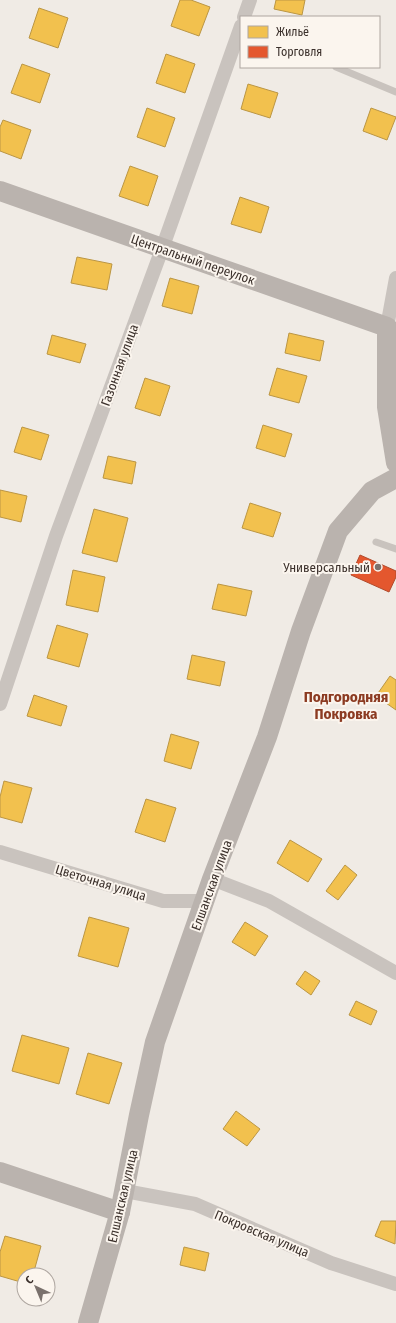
<svg xmlns="http://www.w3.org/2000/svg" width="396" height="1323" font-family="'Fira Sans Condensed',sans-serif">
	<style>
		.homes { fill: #f2c14e; stroke: #bb9644 }
		.shops { fill: #e4572e; stroke: #b14b2d }
		.lines { fill: none; stroke-linecap: round; stroke-linejoin: round }
		.lane { stroke: #c9c3be; stroke-width: 7 }
		.street { stroke: #c9c3be; stroke-width: 14 }
		.secondary { stroke: #bab3ae; stroke-width: 20 }
		.poi-dot { fill: #7a716c; stroke: #fbf5ee; stroke-width: 1.5 }
		.labels { text-anchor: middle; stroke-width: 4; stroke-linejoin: round; paint-order: stroke }
		.street-label { font-size: 13px; fill: #3b302b; stroke: #fbf5ee }
		.poi-label { font-size: 13px; fill: #3b302b; stroke: #fbf5ee; text-anchor: end }
		.quarter-label { font-size: 15px; font-weight: bold; fill: #8c3b22; stroke: #fbf5ee }
	</style>
	<rect width="100%" height="100%" fill="#f0ebe5"/>
	<g class="homes">
		<path d="M180,0H191L210,7L199,36L171,26Z"/>
		<path d="M276,0H305L302,15L274,9Z"/>
		<path d="M39,8L68,18L58,48L29,38Z"/>
		<path d="M166,54L195,64L185,93L156,83Z"/>
		<path d="M22,64L50,74L40,103L11,93Z"/>
		<path d="M248,84L278,93L270,118L241,109Z"/>
		<path d="M147,108L175,118L165,147L137,137Z"/>
		<path d="M371,108L396,117L387,140L363,131Z"/>
		<path d="M3,120L31,130L21,159L0,151V127Z"/>
		<path d="M130,166L158,176L148,206L119,196Z"/>
		<path d="M240,197L269,207L261,233L231,224Z"/>
		<path d="M77,257L112,264L107,290L71,283Z"/>
		<path d="M170,278L199,286L192,314L162,306Z"/>
		<path d="M289,333L324,341L320,361L285,353Z"/>
		<path d="M52,335L86,344L80,363L47,354Z"/>
		<path d="M277,368L307,376L299,403L269,395Z"/>
		<path d="M145,378L170,386L160,416L135,408Z"/>
		<path d="M263,425L292,434L285,457L256,448Z"/>
		<path d="M22,427L49,435L41,460L14,452Z"/>
		<path d="M108,456L136,462L132,484L103,478Z"/>
		<path d="M0,490L27,496L21,522L0,517Z"/>
		<path d="M250,503L281,513L273,537L242,528Z"/>
		<path d="M94,509L128,518L117,562L82,553Z"/>
		<path d="M73,570L105,577L98,612L66,605Z"/>
		<path d="M218,584L252,591L246,616L212,609Z"/>
		<path d="M57,625L88,634L79,667L47,658Z"/>
		<path d="M192,655L225,662L220,686L187,679Z"/>
		<path d="M390,676L396,680V710L376,696Z"/>
		<path d="M34,695L67,706L61,726L27,716Z"/>
		<path d="M171,734L199,742L191,769L164,761Z"/>
		<path d="M4,781L32,788L22,823L0,817V797Z"/>
		<path d="M146,799L176,808L165,842L135,832Z"/>
		<path d="M290,840L322,859L308,882L277,863Z"/>
		<path d="M345,865L357,875L338,900L326,891Z"/>
		<path d="M89,917L129,928L118,967L78,956Z"/>
		<path d="M245,922L268,936L255,956L232,942Z"/>
		<path d="M305,971L320,981L311,995L296,984Z"/>
		<path d="M356,1001L377,1011L371,1025L349,1015Z"/>
		<path d="M22,1035L69,1048L59,1084L12,1071Z"/>
		<path d="M88,1053L122,1063L109,1104L76,1094Z"/>
		<path d="M236,1111L260,1129L247,1146L223,1129Z"/>
		<path d="M381,1221H396L395,1244L375,1236Z"/>
		<path d="M5,1236L41,1246L33,1275H24V1283L0,1276V1252Z"/>
		<path d="M184,1247L209,1253L205,1271L180,1265Z"/>
	</g>
	<path class="shops" d="M360,555L396,571V577L389,592L351,575Z"/>
	<g class="lines">
		<g class="lane">
			<path d="M336,67L396,92"/>
			<path d="M376,542L396,549"/>
		</g>
		<g class="street">
			<path d="M244,17L250,0"/>
			<path d="M387,327L396,278"/>
			<path d="M0,704L56,536L162,249L241,26"/>
			<path d="M0,852L163,901H204"/>
			<path d="M212,879L269,901L396,973"/>
			<path d="M125,1191L195,1204L331,1263L396,1284"/>
		</g>
		<g class="secondary">
			<path d="M0,191L387,327V407L396,463"/>
			<path d="M0,1172L120,1212"/>
			<path d="M88,1323L120,1212L139,1115L155,1042L212,879L267,737L301,631L338,531L372,491L396,478"/>
		</g>
	</g>
	<circle class="poi-dot" cx="378" cy="567" r="4"/>
	<g class="labels">
		<g class="street-label">
			<text transform="translate(193 259) rotate(19)" y="5">Центральный переулок</text>
			<text transform="translate(119 365) rotate(-70)" y="5">Газонная улица</text>
			<text transform="translate(101 882) rotate(17)" y="5">Цветочная улица</text>
			<text transform="translate(211 885) rotate(-70)" y="5">Елшанская улица</text>
			<text transform="translate(122 1196) rotate(-77)" y="5">Елшанская улица</text>
			<text transform="translate(262 1233) rotate(23)" y="5">Покровская улица</text>
		</g>
		<g class="poi-label">
			<text x="370" y="572">Универсальный</text>
		</g>
		<g class="quarter-label">
			<text x="346" y="702">Подгородняя<tspan x="346" dy="17">Покровка</tspan></text>
		</g>
	</g>
	<rect x="240" y="16" width="140" height="52" fill="#fbf5ee" stroke="#aea6a0"/>
	<rect x="248" y="26" width="20" height="12" fill="#f2c14e" stroke="#aea6a0"/>
	<text x="276" y="36" font-size="12" fill="#3b302b">Жильё</text>
	<rect x="248" y="46" width="20" height="12" fill="#e4572e" stroke="#aea6a0"/>
	<text x="276" y="56" font-size="12" fill="#3b302b">Торговля</text>
	<g transform="translate(36 1287) rotate(316)"><circle r="19" fill="#fbf5ee" stroke="#aea6a0"/>
	<path d="M0-3L7 15L0 10L-7 15Z" fill="#7a716c"/>
	<text y="-6" font-size="11" font-weight="bold" text-anchor="middle" fill="#3b302b">С</text>
	</g>
</svg>
